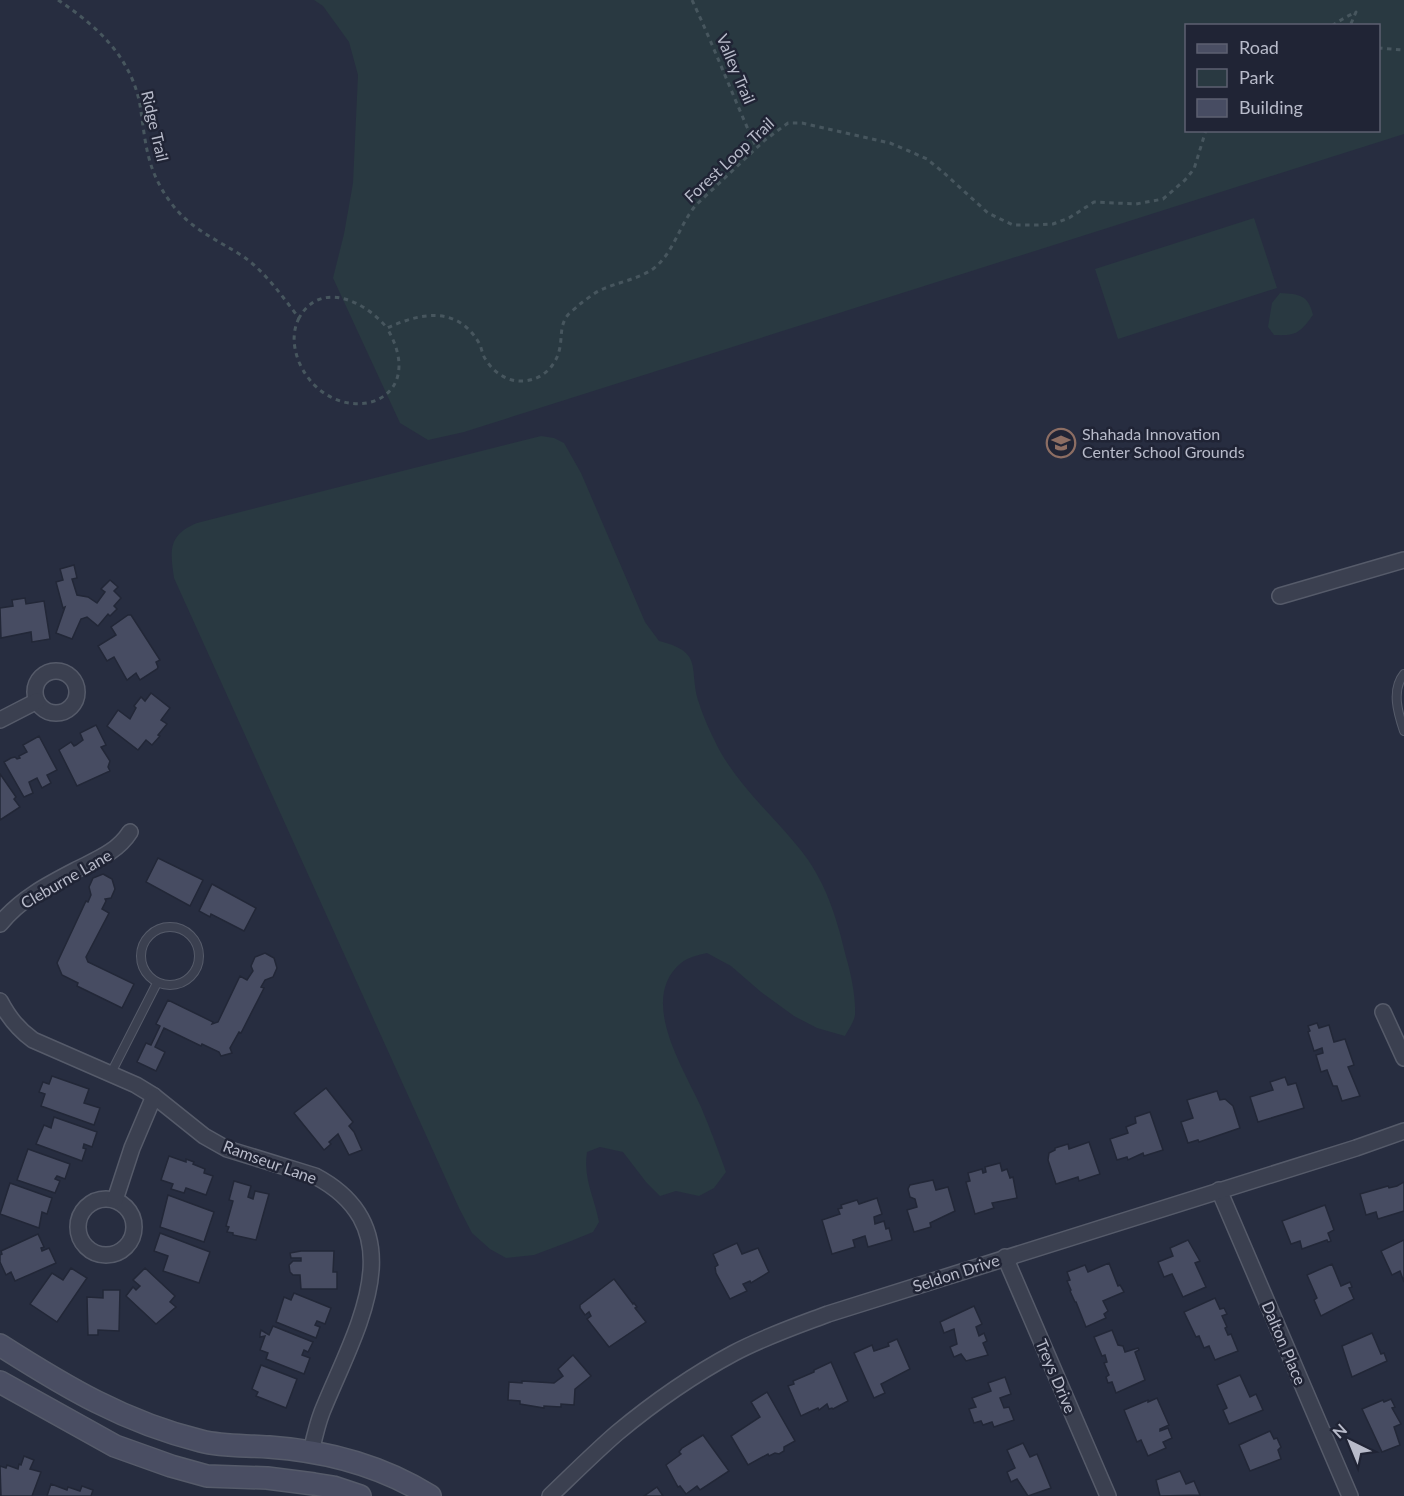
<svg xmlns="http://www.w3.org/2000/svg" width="1404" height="1496" font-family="Lato,sans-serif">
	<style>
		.green { fill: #293941; fill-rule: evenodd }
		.building { fill: #474c62; stroke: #222737; stroke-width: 1.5 }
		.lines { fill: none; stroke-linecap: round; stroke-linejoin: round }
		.service-casing { stroke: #565b6a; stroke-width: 10 }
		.minor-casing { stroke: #565b6a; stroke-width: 18 }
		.secondary-casing { stroke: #565b6a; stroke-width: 24 }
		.path { stroke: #47565e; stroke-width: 3; stroke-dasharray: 4.5 4.5; stroke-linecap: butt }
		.service { stroke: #3b4050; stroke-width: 8 }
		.minor { stroke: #3b4050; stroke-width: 15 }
		.secondary { stroke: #4a4e63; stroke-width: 21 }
		.labels { text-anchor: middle; stroke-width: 5; stroke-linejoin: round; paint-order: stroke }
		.street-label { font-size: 16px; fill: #b8bbca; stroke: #202435 }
		.poi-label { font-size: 16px; fill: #b8bbca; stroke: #202435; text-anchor: start }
	</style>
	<rect width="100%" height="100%" fill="#272d40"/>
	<g class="green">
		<path d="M314,0H1404V134L464,432L428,440L400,423L333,278L344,234L353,183L358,75L349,42L323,6ZM1186,26H1378V130H1186Z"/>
		<path d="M1254,218L1277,288L1118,339L1095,269Z"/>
		<path d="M1280,293C1300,294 1308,295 1313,315C1300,333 1296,336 1274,335L1268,327L1272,303Z"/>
		<path d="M541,436L554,438L564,443L581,473L645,622L659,641C705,652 688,669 699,703C704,719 713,738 721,753C742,789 773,816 799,848C825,879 837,918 846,957C851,973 856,998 855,1015C854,1022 848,1030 845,1036L817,1028L794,1016L761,992L731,966L707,953C699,955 688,957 681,963C638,999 683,1067 701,1107C710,1128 718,1150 726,1172L714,1188L699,1196L676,1191L660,1196L646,1182L623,1152L600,1147L587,1152C583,1179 594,1196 599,1222L593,1232L571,1241L534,1255L506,1258L490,1249L472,1233L459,1208L174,578C170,550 168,535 197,523Z"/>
	</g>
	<g class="building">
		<path d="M74,565L77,578L72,579L77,595L88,597L97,603L105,592L101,589L110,580L118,587L114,591L121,598L114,606L117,609L110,616L108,614L98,626L87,617L81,619L72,639L56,633L65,607L63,608L56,582L63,580L60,569Z"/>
		<path d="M25,598L26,604L44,601L50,639L32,642L31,632L1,638L0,608L13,606L12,600Z"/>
		<path d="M128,615H131L160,660L156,662L158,667L157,669L140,680L136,673L127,680L114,657L107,661L98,646L116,635L111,627Z"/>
		<path d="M151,693L170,708L161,720L167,724L158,735L160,736L152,745L146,740L138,750L107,726L118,710L130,719L136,708L134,706L141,697L145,701Z"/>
		<path d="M96,725L106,745L101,747L110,761L108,767L110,771L77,786L59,750L71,742L74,746L76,745L83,740L80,733Z"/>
		<path d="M39,736L57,770L47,775L51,783L42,788L37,778L29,782L33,793L24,797L4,762L11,758L15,757L17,759L20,758L19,756L27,752L23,745Z"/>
		<path d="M0,774L16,797L14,799L20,807L0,820Z"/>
		<path d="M158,858L203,880L190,906L146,882Z"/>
		<path d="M103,874L112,879L115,889L111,898L105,899L106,901L102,909L109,913L86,957L88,962L134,984L122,1008L77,986L78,983L62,975L57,963L86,901L88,902L91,895L89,887L93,878Z"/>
		<path d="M212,884L256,908L244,931L211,914L210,917L199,911Z"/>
		<path d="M265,953L274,958L277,968L273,977L265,980L261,987L264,988L241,1033L239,1032L230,1048L232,1053L221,1056L219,1052L202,1044L201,1046L164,1028L155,1047L165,1052L156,1071L137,1062L146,1043L151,1045L160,1026L156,1024L168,1000L213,1022L212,1024L218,1022L240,976L247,980L253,971L251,966L255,957Z"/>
		<path d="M1317,1023L1319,1028L1329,1025L1334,1042L1345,1039L1354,1065L1348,1067L1360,1096L1342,1101L1337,1086H1333L1327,1070L1321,1072L1316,1055L1323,1053L1322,1048L1314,1051L1308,1032L1310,1031L1308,1026Z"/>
		<path d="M52,1076L89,1089L84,1103L100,1108L94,1125L41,1106L45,1094L39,1092L43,1082L49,1084Z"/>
		<path d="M1285,1077L1288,1085L1296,1083L1304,1108L1258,1122L1250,1097L1273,1090L1270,1082Z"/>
		<path d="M326,1088L353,1122L349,1126L354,1132L362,1150L349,1155L338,1134L329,1142L331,1144L324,1150L294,1113Z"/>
		<path d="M1217,1091L1220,1100L1225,1099L1233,1106L1240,1128L1199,1142L1198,1140L1188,1143L1181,1122L1193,1118L1187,1100Z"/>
		<path d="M1150,1112L1163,1150L1144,1156L1143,1153L1128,1160L1127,1157L1117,1160L1110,1139L1128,1133L1126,1127L1136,1123L1135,1117Z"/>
		<path d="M54,1117L97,1132L92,1147L84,1144L83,1148L86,1149L82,1161L36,1144L44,1125L51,1128Z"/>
		<path d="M1089,1142L1100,1174L1079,1181L1078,1177L1056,1184L1048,1160L1049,1153L1055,1150V1148L1068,1144L1069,1149Z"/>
		<path d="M28,1149L70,1164L65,1179L57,1176L55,1179L60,1181L55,1193L17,1180Z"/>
		<path d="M169,1156L186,1162V1159L194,1162L193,1164L205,1169L204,1173L213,1176L206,1195L186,1188L184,1193L171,1189L173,1184L161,1180Z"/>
		<path d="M1000,1163L1002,1171L1007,1169L1010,1178L1013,1177L1017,1198L992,1203L994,1208L975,1214L966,1182L970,1181L968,1173L982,1169L983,1173L986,1172L985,1167Z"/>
		<path d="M933,1180L936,1190L948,1187L955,1211L930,1223L931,1227L914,1232L907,1210L917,1207L915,1199L910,1197L908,1189L910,1185Z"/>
		<path d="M234,1181L251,1186L248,1197L253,1199L255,1191L269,1194L256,1240L233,1235V1233L227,1232L229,1227L226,1226L233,1201L229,1200Z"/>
		<path d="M1404,1182V1211L1378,1219L1376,1212L1366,1215L1360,1194L1388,1186L1389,1188L1397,1186Z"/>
		<path d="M10,1183L52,1198L47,1214L42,1212L39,1228L0,1214Z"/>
		<path d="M168,1195L214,1212L204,1242L160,1227Z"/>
		<path d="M877,1198L882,1214L874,1217L875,1224L884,1221L886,1229L889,1228L892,1240L868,1247L865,1236L853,1240L855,1247L832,1254L822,1220L840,1214L838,1209L842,1208L841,1205L857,1200L859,1204Z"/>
		<path d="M1325,1205L1334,1230L1328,1233L1331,1241L1328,1242L1327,1240L1302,1249L1300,1241L1291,1244L1282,1221Z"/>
		<path d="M160,1233L210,1252L199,1283L163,1271L168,1256L154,1251Z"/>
		<path d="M38,1234L44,1247L41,1248L42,1251L49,1248L56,1263L15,1281L11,1272L6,1275L0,1262V1255L2,1254L1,1251Z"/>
		<path d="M1188,1240L1200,1261L1195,1263L1206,1287L1183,1297L1172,1274L1164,1277L1158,1262L1173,1256L1170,1248Z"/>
		<path d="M1404,1240V1282L1400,1271L1392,1275L1381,1251Z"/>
		<path d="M737,1243L742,1254L758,1248L769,1272L751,1283L750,1281L743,1284L747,1291L730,1299L716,1273L715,1267L718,1265L713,1254Z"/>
		<path d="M301,1251H334L333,1272H337V1289H301L300,1275H293L290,1272L289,1265L293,1261H301V1258H291L290,1253Z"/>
		<path d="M1109,1263L1118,1286L1120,1285L1124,1292L1103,1301L1108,1311L1104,1314L1106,1318L1086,1327L1076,1302H1075L1070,1291L1071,1290L1067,1281L1070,1280L1067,1272L1085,1265L1088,1272Z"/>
		<path d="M1332,1264L1341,1286L1350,1282L1352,1287L1349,1288L1354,1299L1321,1316L1314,1300L1317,1298L1307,1275Z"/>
		<path d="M71,1268L87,1278L57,1322L30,1304L52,1273L63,1280Z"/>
		<path d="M145,1268L175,1296L170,1302L176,1307L156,1324L126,1296L133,1287L136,1290L140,1286L133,1280Z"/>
		<path d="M614,1279L633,1304L634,1303L637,1307L635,1308L646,1322L609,1347L587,1319L591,1316L589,1312L585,1315L580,1308V1305Z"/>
		<path d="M103,1290H120L119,1331L98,1330V1335H88L87,1297L103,1298Z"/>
		<path d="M294,1293L331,1308L325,1324L317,1321L315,1325L320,1327L316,1338L276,1322L284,1297L291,1300Z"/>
		<path d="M1215,1298L1220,1309L1224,1308L1227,1314L1222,1316L1227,1327L1225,1328L1228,1335L1231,1334L1238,1351L1215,1360L1209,1346L1204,1348L1199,1336L1196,1337L1184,1312Z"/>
		<path d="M974,1306L982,1324L976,1327L979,1336L984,1333L987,1341L983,1343L988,1355L966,1361L961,1354L954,1357L950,1347L957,1344L954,1329L944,1333L940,1322Z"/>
		<path d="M273,1326L313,1342L308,1352L304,1350L302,1355L310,1358L304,1374L266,1359L268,1353L260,1350L265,1336L260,1337V1334L261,1330L269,1335Z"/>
		<path d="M1112,1330L1118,1345L1123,1346L1125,1352L1138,1348L1139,1350L1135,1352L1145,1380L1116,1393L1112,1382L1108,1383L1106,1377L1109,1375L1104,1363L1107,1362L1105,1355L1102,1356L1094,1337Z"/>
		<path d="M1372,1333L1381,1354L1384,1353L1387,1361L1352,1377L1342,1346Z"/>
		<path d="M897,1339L910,1369L881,1384L885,1393L874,1398L854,1353L872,1345L874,1351L889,1346L888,1343Z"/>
		<path d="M573,1355L591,1376L575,1389L574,1405L561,1404V1407L544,1406V1408L520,1404V1401L508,1400L509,1382L522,1383V1381L554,1383L563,1376L558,1369Z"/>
		<path d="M831,1362L848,1401L833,1409L832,1408L829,1409L827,1404L819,1410L818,1408L801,1416L788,1386L794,1384L793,1381L814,1372V1370Z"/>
		<path d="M261,1365L297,1379L286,1408L256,1396L258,1392L252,1389Z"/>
		<path d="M1240,1375L1250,1397L1256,1394L1263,1410L1229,1424L1223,1410L1227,1408L1217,1385Z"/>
		<path d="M1005,1377L1011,1394L1000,1398L1004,1408L1009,1407L1014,1420L994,1427L992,1422L983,1425L981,1421L974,1423L969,1409L976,1407L972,1398L991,1391L988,1383Z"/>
		<path d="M767,1392L795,1441L784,1447V1451L779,1454L775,1453L769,1456L768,1454L748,1465L731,1436L760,1417L751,1402Z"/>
		<path d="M1157,1398L1169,1425L1160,1429V1431L1168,1428L1172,1438L1163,1442L1166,1448L1148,1456L1141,1440L1137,1442L1124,1410L1148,1400V1402Z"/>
		<path d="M1391,1399L1395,1407L1392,1408L1401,1424L1394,1427L1400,1445L1382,1452L1362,1409L1383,1400L1384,1402Z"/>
		<path d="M1270,1431L1274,1439L1277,1438L1281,1447L1278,1450L1281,1459L1250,1471L1239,1445Z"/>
		<path d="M703,1435L729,1471L700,1490L697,1486L686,1494L680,1486L678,1487L666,1465L681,1454L679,1452L682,1448Z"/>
		<path d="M1023,1443L1030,1457L1037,1454L1051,1488L1028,1496L1017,1479L1011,1482L1007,1472L1015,1468L1007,1450Z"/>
		<path d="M24,1456L34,1460L30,1469L41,1472L32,1496H1L0,1466L6,1468L7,1465L18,1469L19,1464L21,1465Z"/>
		<path d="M1180,1471L1186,1484L1194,1481L1200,1495L1160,1496L1156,1480Z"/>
		<path d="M51,1484L67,1490L68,1487L80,1491L82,1486L93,1490L91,1496H47Z"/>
		<path d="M657,1487L663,1496H644Z"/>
	</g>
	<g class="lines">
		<g class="service-casing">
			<g id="service">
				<path d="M1404,674C1391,690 1398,713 1404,731"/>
				<circle cx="170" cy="956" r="29"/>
				<path d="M111,1073L157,983"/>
			</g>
		</g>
		<g class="minor-casing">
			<g id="minor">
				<path d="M1280,596L1404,560"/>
				<circle cx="56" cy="692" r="21"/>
				<path d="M0,720L37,701"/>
				<path d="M0,924C21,898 49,884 78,869C98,859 118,851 130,832"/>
				<path d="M0,1001C9,1018 18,1029 33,1040L136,1085L154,1096L204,1136L227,1149L315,1176C419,1231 353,1334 322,1412C317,1425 314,1439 311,1452"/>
				<path d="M1383,1012L1404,1058"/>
				<path d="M1219,1190L1350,1496"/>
				<circle cx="106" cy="1227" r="28"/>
				<path d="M115,1200L132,1148L154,1096"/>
				<path d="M1005,1257L1108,1496"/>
				<path d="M550,1496C572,1475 594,1453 617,1433C653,1403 693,1375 734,1353C764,1337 796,1326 828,1314L1356,1148L1404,1131"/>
			</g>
		</g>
		<g class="secondary-casing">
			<g id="secondary">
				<path d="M0,1345C66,1387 124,1422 201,1441C224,1447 246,1445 269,1447C326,1451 382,1466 430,1496"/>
				<path d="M0,1382L115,1446L171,1466L207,1476L267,1478L314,1484L333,1487L360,1496"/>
			</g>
		</g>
		<g class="path">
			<path d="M58,0C97,26 131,57 140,105C146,144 146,169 171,203C190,229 218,240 244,257C266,273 282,296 299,318C321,279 366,302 387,328C420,313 457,305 479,343C482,348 482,355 486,360C494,373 508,382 523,381C543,380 557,365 560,347C562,336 560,326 567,316C570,312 576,308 580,304C587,299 595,292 603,289C619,282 638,279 653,269C674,253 679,225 696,205L765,140L788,123H802L890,143L909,151L927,159L944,173L988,213L1013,225H1037L1053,224L1069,218L1094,202L1136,204L1163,199L1185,180L1194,169L1206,130"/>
			<path d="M692,0C715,49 734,99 756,147"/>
			<path d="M1332,26C1340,20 1348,16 1356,12L1350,26"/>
			<path d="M1378,48L1404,50"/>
			<path d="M299,318C292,332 293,347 299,362C330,433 434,408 387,328"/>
		</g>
		<use href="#service" class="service"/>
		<use href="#minor" class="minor"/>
		<use href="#secondary" class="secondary"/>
	</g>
	<defs>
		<g id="school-ring" transform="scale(1.5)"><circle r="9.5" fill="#202435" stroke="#8d6e63" stroke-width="1.5"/><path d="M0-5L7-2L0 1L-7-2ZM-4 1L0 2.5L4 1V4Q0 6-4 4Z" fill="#8d6e63"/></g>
	</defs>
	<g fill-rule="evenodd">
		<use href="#school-ring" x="1061" y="443"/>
	</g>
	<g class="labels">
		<g class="street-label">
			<text transform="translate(736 69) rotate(67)" y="6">Valley Trail</text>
			<text transform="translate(155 126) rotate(77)" y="6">Ridge Trail</text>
			<text transform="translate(729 160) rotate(-43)" y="6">Forest Loop Trail</text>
			<text transform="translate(66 879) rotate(-30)" y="6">Cleburne Lane</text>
			<text transform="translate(270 1162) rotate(20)" y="6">Ramseur Lane</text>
			<text transform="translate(956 1273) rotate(-18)" y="6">Seldon Drive</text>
			<text transform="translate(1284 1343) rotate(67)" y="6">Dalton Place</text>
			<text transform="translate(1056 1376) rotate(67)" y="6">Treys Drive</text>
		</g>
		<g class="poi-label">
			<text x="1082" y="440">Shahada Innovation<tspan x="1082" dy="18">Center School Grounds</tspan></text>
		</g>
	</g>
	<rect x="1185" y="24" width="195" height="108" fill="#202435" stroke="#5d6071" stroke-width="1.5"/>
	<rect x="1197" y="44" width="30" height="9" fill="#4a4e63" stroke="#5d6071" stroke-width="1.5"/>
	<text x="1239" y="54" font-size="18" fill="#b8bbca">Road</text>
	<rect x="1197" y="69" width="30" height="18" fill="#293941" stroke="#5d6071" stroke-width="1.5"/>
	<text x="1239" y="84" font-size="18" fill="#b8bbca">Park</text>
	<rect x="1197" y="99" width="30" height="18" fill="#474c62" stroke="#5d6071" stroke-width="1.5"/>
	<text x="1239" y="114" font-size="18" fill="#b8bbca">Building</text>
	<g transform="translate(1350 1442) rotate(317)" stroke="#202435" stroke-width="4.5" paint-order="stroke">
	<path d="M0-4.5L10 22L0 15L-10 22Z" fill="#b8bbca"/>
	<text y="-9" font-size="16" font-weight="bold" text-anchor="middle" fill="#b8bbca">N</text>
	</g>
</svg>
